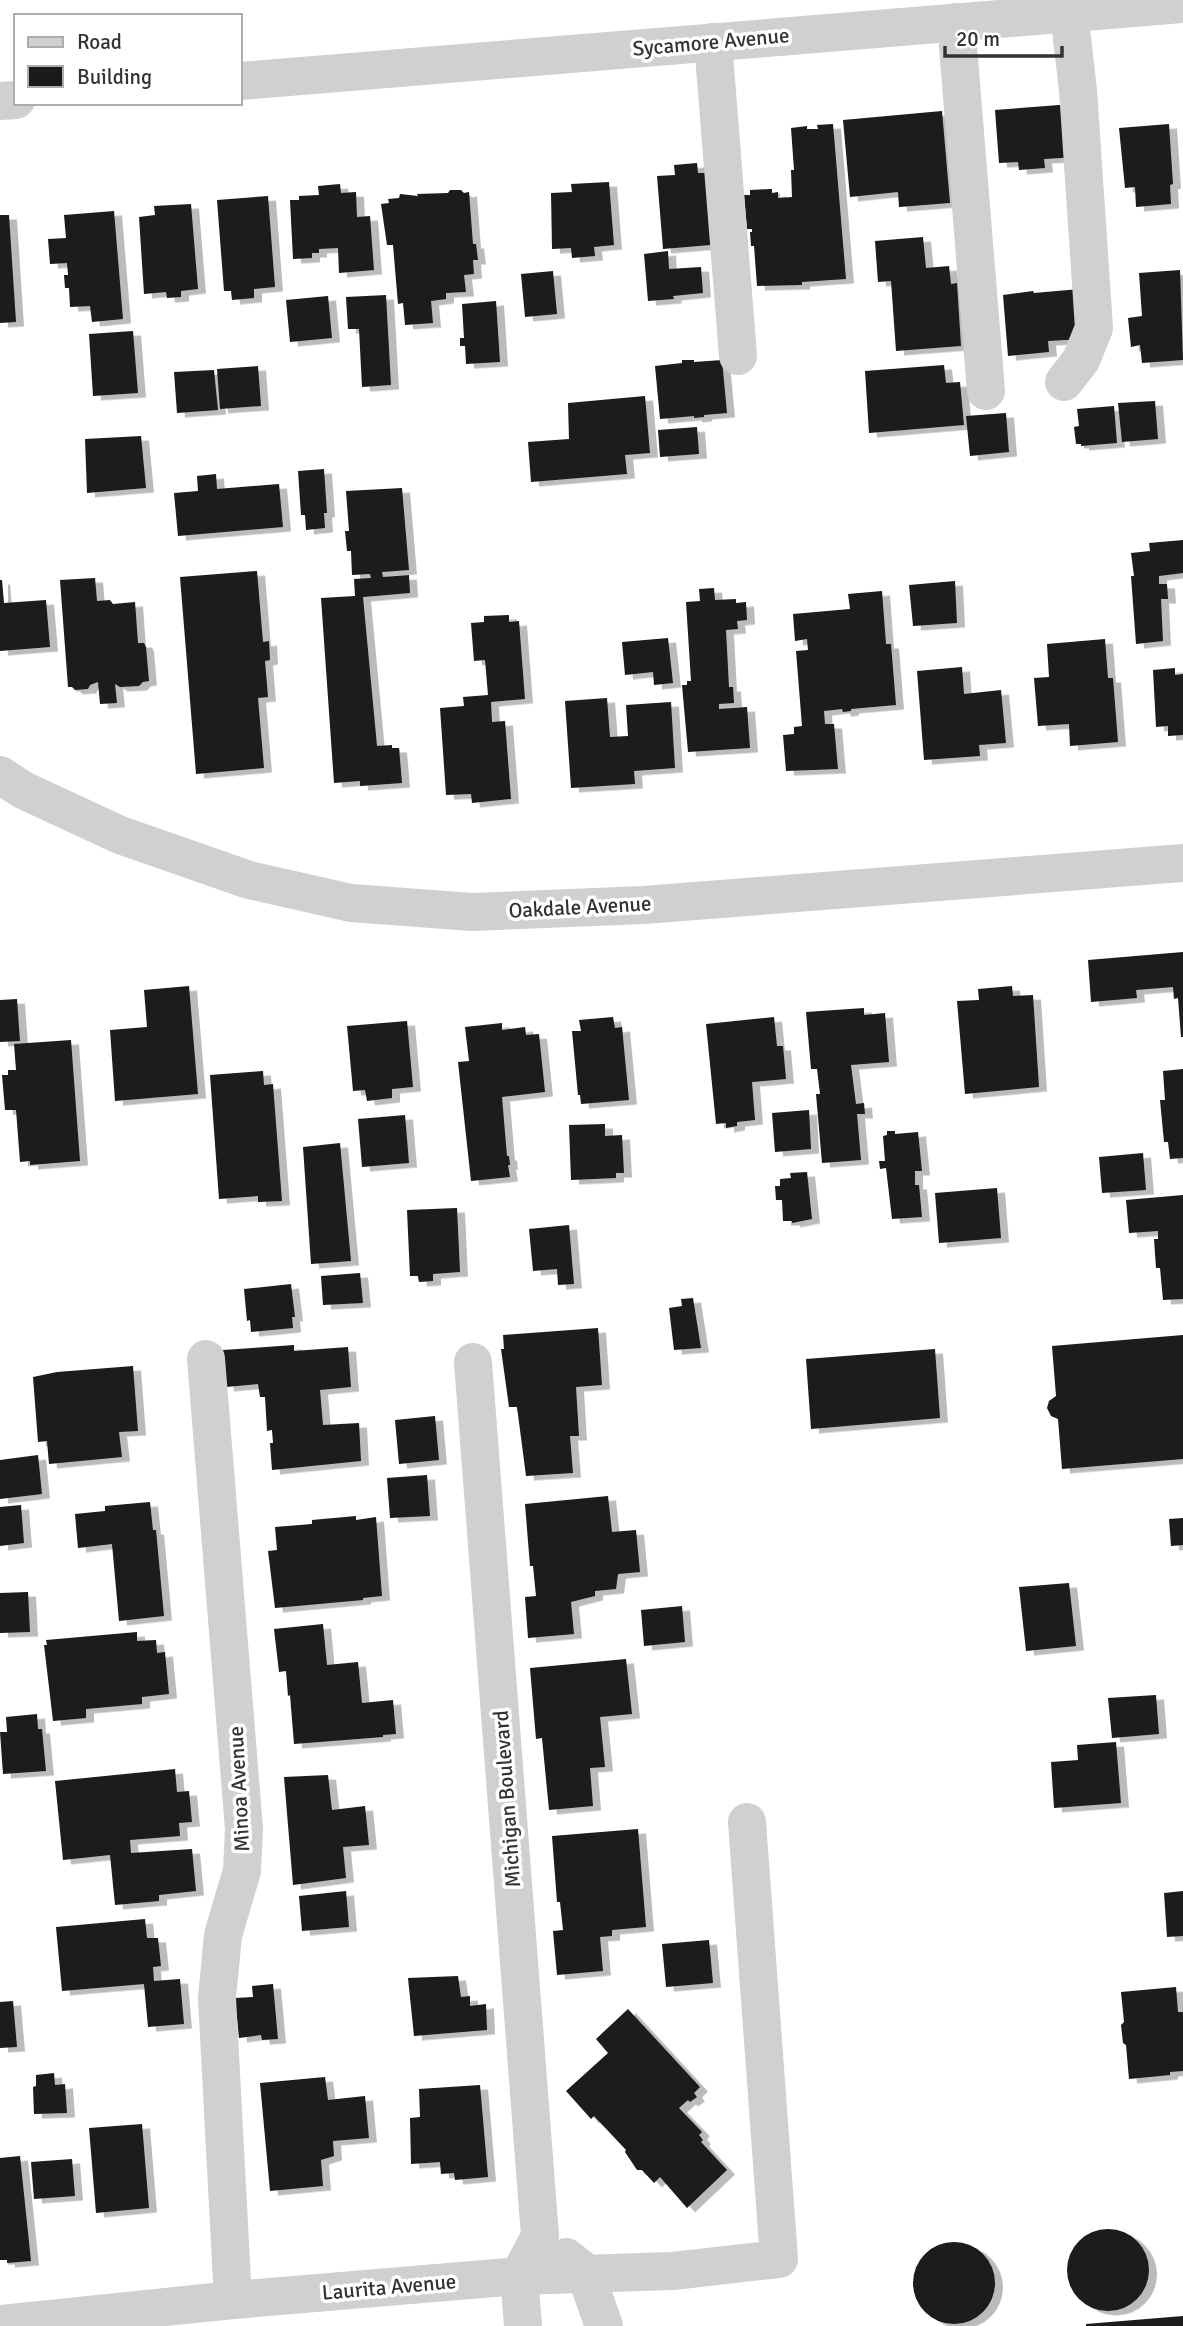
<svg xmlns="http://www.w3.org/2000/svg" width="1183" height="2326" font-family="Signika,sans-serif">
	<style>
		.building { fill: #1a1a1a; filter: url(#shadow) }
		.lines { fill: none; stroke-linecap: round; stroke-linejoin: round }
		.minor { stroke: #d0d0d0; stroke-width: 38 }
		.labels { text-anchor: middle; stroke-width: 7; stroke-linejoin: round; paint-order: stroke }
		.street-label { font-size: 21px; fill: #333; stroke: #fff }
	</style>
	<defs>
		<filter id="shadow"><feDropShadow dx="8" dy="4.5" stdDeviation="0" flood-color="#0004"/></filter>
	</defs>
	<rect width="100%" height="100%" fill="#fff"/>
	<g class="building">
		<path d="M1072,104L1077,157L1044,159L1045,168L1019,170L1018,162L999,163L995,110Z"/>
		<path d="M942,111L950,203L899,207L898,192L850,197L843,120Z"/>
		<path d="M833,124L846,279L802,282V285L757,286L754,246H751L750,232H752V229H747L744,195H750V190L772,189V193L778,192V198L792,197L791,170H794L791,128L807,126V129H818L817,125Z"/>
		<path d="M1169,124L1173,184L1170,185L1171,204L1136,207L1135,187L1125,188L1119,128Z"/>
		<path d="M697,163L698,173H705L722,244L663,249L657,176L675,175L674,165Z"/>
		<path d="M609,182L614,245L594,247L595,256L572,258L571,248L552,249L551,193L572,192L571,184Z"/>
		<path d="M340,184L341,193L356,192L357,217L370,216L374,270L339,273L338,248L319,249V253H312V258L293,259L290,200H299V196L319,195L318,186Z"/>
		<path d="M450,190H461L464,193L469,192L473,244H476L478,260H473L474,274L464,275L466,292L446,293V299L431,301L433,323L405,325L403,303L398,304L393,245H387L381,204L389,203L388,199L399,198L400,194L418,196L417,194L448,193Z"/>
		<path d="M268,196L275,287L254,289V298L232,300L231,291H224L217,200Z"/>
		<path d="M191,204L198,289L181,291V297L167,298L166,292L144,294L139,217L155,215L154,206Z"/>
		<path d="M114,211L123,319L92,322L90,306L70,307L69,288H65L64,275H68L67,263L50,264L48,239L66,238L64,215Z"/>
		<path d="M0,215H9L16,322L0,323Z"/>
		<path d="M923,237L926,268L949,266L951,284L957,283L961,346L896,351L891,281L878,282L875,241Z"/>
		<path d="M668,251L669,269L701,267L703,293L673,296L674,299L648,301L644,254Z"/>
		<path d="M1180,270L1183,360L1142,363L1140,345L1131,347L1128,318L1142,316L1139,273Z"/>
		<path d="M553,271L557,314L525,317L521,274Z"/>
		<path d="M1080,289L1084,339L1048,341L1049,352L1008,356L1003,295L1033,291L1034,293Z"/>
		<path d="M386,295L391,385L362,387L359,329H348L346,297Z"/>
		<path d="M328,296L332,338L290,342L286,300Z"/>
		<path d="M496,301L500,362L466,364L465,346H460V338H464L462,304Z"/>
		<path d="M133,331L138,393L93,396L89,334Z"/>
		<path d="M682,360H694V362L722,360L727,413L704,415V417L694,418V416L660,419L655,366L682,363Z"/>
		<path d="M944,365L946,383L960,382L964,425L869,433L865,371Z"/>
		<path d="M258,366L261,406L220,409L217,369Z"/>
		<path d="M214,370L218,410L177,413L174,372Z"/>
		<path d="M645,396L650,453L625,455L627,474L531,482L528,442L569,439L568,403Z"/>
		<path d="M1155,401L1158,439L1122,442L1118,403Z"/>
		<path d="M1114,406L1117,443L1081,446V444H1076L1074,427L1079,426L1077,409Z"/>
		<path d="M1006,413L1009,452L970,456L966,416Z"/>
		<path d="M697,427L699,454L660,457L658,430Z"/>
		<path d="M141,436L146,488L87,493L85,439Z"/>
		<path d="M324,469L327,513H324L325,528L306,530L305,515H301L298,471Z"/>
		<path d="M216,474L217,489L279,484L283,527L178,536L174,493L198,491L197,476Z"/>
		<path d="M402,488L409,570L382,572L383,577L409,575L410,593L363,597L377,746L392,745V748H399L402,783L360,786V781L334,783L321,598L355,596L354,579L371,578L370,574L352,575L351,551H347L345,531H349L346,491Z"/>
		<path d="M1183,540V573L1159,576V584H1167L1168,599H1161L1163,641L1136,644L1131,576H1134L1131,553L1150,551L1149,543Z"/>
		<path d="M257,571L263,642L269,641L270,660L265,661L268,697L258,698L264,768L196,774L180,577Z"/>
		<path d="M95,578L97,601L110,600L113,604L135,602L138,643H144L146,647L149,681L143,682L139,686L120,687L115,684L117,703L100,704L98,682L90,685L88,689L75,690L72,687H68L60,580Z"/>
		<path d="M0,580H2L4,603L46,600L50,647L0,651Z"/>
		<path d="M955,581L957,623L913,626L909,585Z"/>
		<path d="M714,588L715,600L736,599V603L746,602L747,620L737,621L738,629L726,630L729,687H733L734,703L719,704V709L747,707L750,748L688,752L682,685H687V681H691L686,602L700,601L699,589Z"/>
		<path d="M882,591L886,644H891L896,705L851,709V711L843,712L842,709L824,711L825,724H834L838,769L786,771L783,735L794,734V727L802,726L796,651L808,650L807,639L795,641L793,614L850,609L848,594Z"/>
		<path d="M509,615V622L519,621L525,699L491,702L492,722L505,721L511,799L472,803L471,794L446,795L440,708L464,706L463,697L488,695L485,660L474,661L471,623L484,622V616Z"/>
		<path d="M668,638L673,683L654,685L653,672L625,675L622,642Z"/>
		<path d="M1105,639L1108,678H1113L1118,742L1070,746L1069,724L1038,726L1034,678L1049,677L1047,644Z"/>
		<path d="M962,667L964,694L1001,690L1006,743L979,745L980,756L924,760L917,671Z"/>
		<path d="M1175,668V675L1183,674V735L1168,736V726L1156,727L1153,670Z"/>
		<path d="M607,698L610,737L628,736L626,705L671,702L675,768L634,771L635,784L571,788L565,701Z"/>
		<path d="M1183,952V1037H1181L1178,998L1174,999L1173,987L1136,990L1137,998L1091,1002L1088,960Z"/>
		<path d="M189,986L198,1094L115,1101L110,1030L147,1027L144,990Z"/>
		<path d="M1012,986L1013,996L1033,995L1039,1087L965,1094L957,1001L979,1000L978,989Z"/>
		<path d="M17,999L20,1041L0,1042V1000Z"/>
		<path d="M864,1008V1015L885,1013L889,1062L851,1065L856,1104L864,1103L865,1114H857L861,1160L822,1163L816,1094H820L817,1069H811L806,1012Z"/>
		<path d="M613,1017L615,1028L622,1027L629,1100L581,1104L580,1095H578L572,1031H581L579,1020Z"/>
		<path d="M774,1017L777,1046H783L786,1079L752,1082L755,1120L737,1122V1126L726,1128V1123L716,1124L706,1024Z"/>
		<path d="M407,1021L413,1087L392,1089V1098L367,1101L365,1090L353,1091L347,1026Z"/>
		<path d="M502,1023V1030L525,1027L526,1035L539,1034L545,1092L502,1097L507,1156H509L510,1165H508L510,1177L471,1181L458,1062L469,1061L465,1027Z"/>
		<path d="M71,1040L80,1161L30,1165V1161L20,1162L16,1110H5L2,1075H8V1070H16L14,1044Z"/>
		<path d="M1183,1069V1158L1170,1159L1168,1142H1164L1160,1100H1165L1163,1071Z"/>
		<path d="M263,1071L264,1085L273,1084L282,1201L258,1202V1196L219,1199L210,1075Z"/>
		<path d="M809,1110L811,1149L775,1152L772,1113Z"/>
		<path d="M405,1115L409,1163L362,1167L358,1119Z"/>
		<path d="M605,1124V1136L622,1135L624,1173H616V1178L571,1180L569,1125Z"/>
		<path d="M887,1131H895V1134L918,1132L922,1171H915V1185H919L922,1217L892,1219L886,1168L880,1169L879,1161H885L883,1136L887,1135Z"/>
		<path d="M340,1143L351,1261L311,1264L303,1147Z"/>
		<path d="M1143,1153L1146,1190L1102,1193L1099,1157Z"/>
		<path d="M807,1172L812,1219L792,1223V1221H783L782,1200H776L775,1186H780V1179L791,1178L790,1173Z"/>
		<path d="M997,1188L1001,1238L939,1243L935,1193Z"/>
		<path d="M1183,1195V1299L1163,1300L1160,1268H1156L1154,1239H1158V1231L1129,1233L1126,1200Z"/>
		<path d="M457,1208L460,1272L433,1274V1281L419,1282L418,1276H410L407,1210Z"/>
		<path d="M569,1225L574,1284L558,1285L557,1269L533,1271L529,1229Z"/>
		<path d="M360,1273L363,1303L323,1305L321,1276Z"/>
		<path d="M291,1284L295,1317H292L293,1328L251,1332L250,1320L247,1321L244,1289Z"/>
		<path d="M693,1298L701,1348L674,1350L669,1308L682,1306L681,1299Z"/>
		<path d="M598,1328L602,1385L576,1387L579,1436H570L573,1473L526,1476L517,1407H509L501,1349H504L503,1335Z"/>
		<path d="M1183,1335V1459L1062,1469L1058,1419L1051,1416L1047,1408L1049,1401L1056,1396L1052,1346Z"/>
		<path d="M294,1345V1351L348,1347L351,1387L320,1390L323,1425L359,1423L361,1461L272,1470L270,1443H273L272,1430L267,1431L265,1397H260L258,1384L226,1387L223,1350Z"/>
		<path d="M935,1349L940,1418L811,1429L806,1359Z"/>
		<path d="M133,1366L138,1431L119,1432L122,1457L49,1464L47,1441L38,1442L33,1377L57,1372Z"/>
		<path d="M435,1416L439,1460L399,1464L395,1420Z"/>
		<path d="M38,1455L42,1494L0,1499V1460Z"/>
		<path d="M427,1475L430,1516L390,1518L387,1478Z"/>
		<path d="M608,1496L612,1532L636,1530L640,1572L618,1574L616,1589L595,1591V1596L571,1602L574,1634L528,1638L525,1597L536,1596L533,1566H530L525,1504Z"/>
		<path d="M150,1502L153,1530H156L164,1616L119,1621L112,1544L78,1548L75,1514L105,1511V1506Z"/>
		<path d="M21,1505L24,1543L0,1546V1507Z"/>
		<path d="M356,1516V1520L376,1517L382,1596L363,1598V1600L275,1608L268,1551L277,1550L275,1527L312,1524V1520Z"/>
		<path d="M1183,1518V1545L1171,1546L1169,1519Z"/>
		<path d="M1069,1583L1076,1646L1026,1651L1019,1587Z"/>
		<path d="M28,1592L30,1632L0,1633V1593Z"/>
		<path d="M682,1606L685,1642L644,1646L641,1610Z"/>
		<path d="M323,1624L327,1665L358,1662L362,1703L393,1700L396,1734L383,1735V1737L294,1744L290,1695L288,1696L286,1671L279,1672L274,1629Z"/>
		<path d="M137,1632V1641L156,1640L157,1653L165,1652L169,1694L142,1697V1704L86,1709V1718L53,1721L44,1645H47L46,1640Z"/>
		<path d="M626,1659L632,1714L600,1717L605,1767L590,1768L593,1806L549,1810L542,1738L536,1739L530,1668Z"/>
		<path d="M1156,1695L1159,1734L1112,1738L1108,1698Z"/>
		<path d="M37,1714L38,1729H42L46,1771L3,1774L0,1732H7L6,1717Z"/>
		<path d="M1116,1742L1121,1803L1054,1808L1051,1762L1078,1760L1077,1745Z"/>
		<path d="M175,1769L177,1792L189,1791L192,1822L179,1823L180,1836L130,1840L131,1853L192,1849L196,1891L159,1895V1901L115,1905L110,1855L63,1860L55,1781Z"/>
		<path d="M328,1775L332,1810L365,1806L369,1845L343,1847L346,1878L293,1885L284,1777Z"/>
		<path d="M638,1829L646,1927L612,1930V1936L600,1937L603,1971L557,1975L553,1931L563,1930L560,1902H557L552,1836Z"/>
		<path d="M346,1891L349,1927L302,1931L299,1896Z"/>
		<path d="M1183,1891V1936L1167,1937L1164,1893Z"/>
		<path d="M145,1919L147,1938H158L161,1966L153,1967L154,1981L180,1979L184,2024L148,2027L144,1984L62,1991L56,1927Z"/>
		<path d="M709,1940L713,1983L666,1987L662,1944Z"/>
		<path d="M458,1976L461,1997L470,1996V2006L486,2004L487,2030L414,2036L408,1978Z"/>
		<path d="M273,1984L278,2039L262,2040L261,2035L239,2038L235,1998L253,1997L252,1986Z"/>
		<path d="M1176,1987L1178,2012H1183V2071L1170,2072V2075L1129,2079L1126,2045L1123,2043L1121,2025L1124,2022L1121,1992Z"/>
		<path d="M13,2001L17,2047L0,2048V2002Z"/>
		<path d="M628,2009L700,2087L694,2093L697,2097L690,2102L688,2100L679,2108L702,2132L699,2135L703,2140L701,2142L727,2170L687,2208L660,2177L654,2183L642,2170H637L625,2152L626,2150L594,2116L591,2119L566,2091L608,2053L596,2039Z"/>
		<path d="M54,2073L55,2085L65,2084L67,2113L34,2114L33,2087L36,2086V2075Z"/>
		<path d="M325,2077L328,2100L365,2096L369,2138L333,2141L334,2156L321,2160L323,2186L270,2191L260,2083Z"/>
		<path d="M480,2085L488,2177L455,2180L454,2173L441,2174L440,2162L411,2164L410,2118L420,2117L419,2089Z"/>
		<path d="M142,2124L149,2208L96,2213L89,2128Z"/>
		<path d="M20,2156L31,2261L7,2263V2260H0V2158Z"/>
		<path d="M72,2159L75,2196L34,2199L31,2162Z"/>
		<circle cx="1108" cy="2270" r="41"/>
		<circle cx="954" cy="2283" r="41"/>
		<path d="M1183,2316V2326H1086V2324Z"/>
	</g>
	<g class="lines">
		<g class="minor">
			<path d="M956,22L986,391"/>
			<path d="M713,42L738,356"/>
			<path d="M240,81L1183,4"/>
			<path d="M0,101L16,100"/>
			<path d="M1064,382L1081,360L1094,328L1078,90L1069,13"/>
			<path d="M0,775L23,790L120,835L249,880L351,903L472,912L644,905L1183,863"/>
			<path d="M206,1359L244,1829L242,1871L223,1935L217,1998L233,2300"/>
			<path d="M473,1362L540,2236L519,2276L523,2326"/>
			<path d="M566,2257L585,2272L604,2326"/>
			<path d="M0,2324L233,2300L519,2276L673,2271L779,2259L747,1822"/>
		</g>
	</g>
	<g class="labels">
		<g class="street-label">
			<text transform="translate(711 42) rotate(-5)" y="7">Sycamore Avenue</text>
			<text transform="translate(580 907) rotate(-3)" y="7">Oakdale Avenue</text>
			<text transform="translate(239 1789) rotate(-93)" y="7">Minoa Avenue</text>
			<text transform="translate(507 1799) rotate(-94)" y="7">Michigan Boulevard</text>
			<text transform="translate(389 2287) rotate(-5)" y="7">Laurita Avenue</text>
		</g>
	</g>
	<rect x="14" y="14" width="228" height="91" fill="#ffffff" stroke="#adadad" stroke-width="2"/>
	<rect x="28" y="37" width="35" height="10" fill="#d0d0d0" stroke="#adadad" stroke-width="2"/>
	<text x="77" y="49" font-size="21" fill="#333333">Road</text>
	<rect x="28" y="66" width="35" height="21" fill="#1a1a1a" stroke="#adadad" stroke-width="2"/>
	<text x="77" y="84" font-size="21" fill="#333333">Building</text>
	<path d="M945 46v10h117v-10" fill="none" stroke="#333333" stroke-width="3.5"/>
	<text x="956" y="46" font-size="21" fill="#333333" stroke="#ffffff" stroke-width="5" paint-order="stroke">20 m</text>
</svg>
